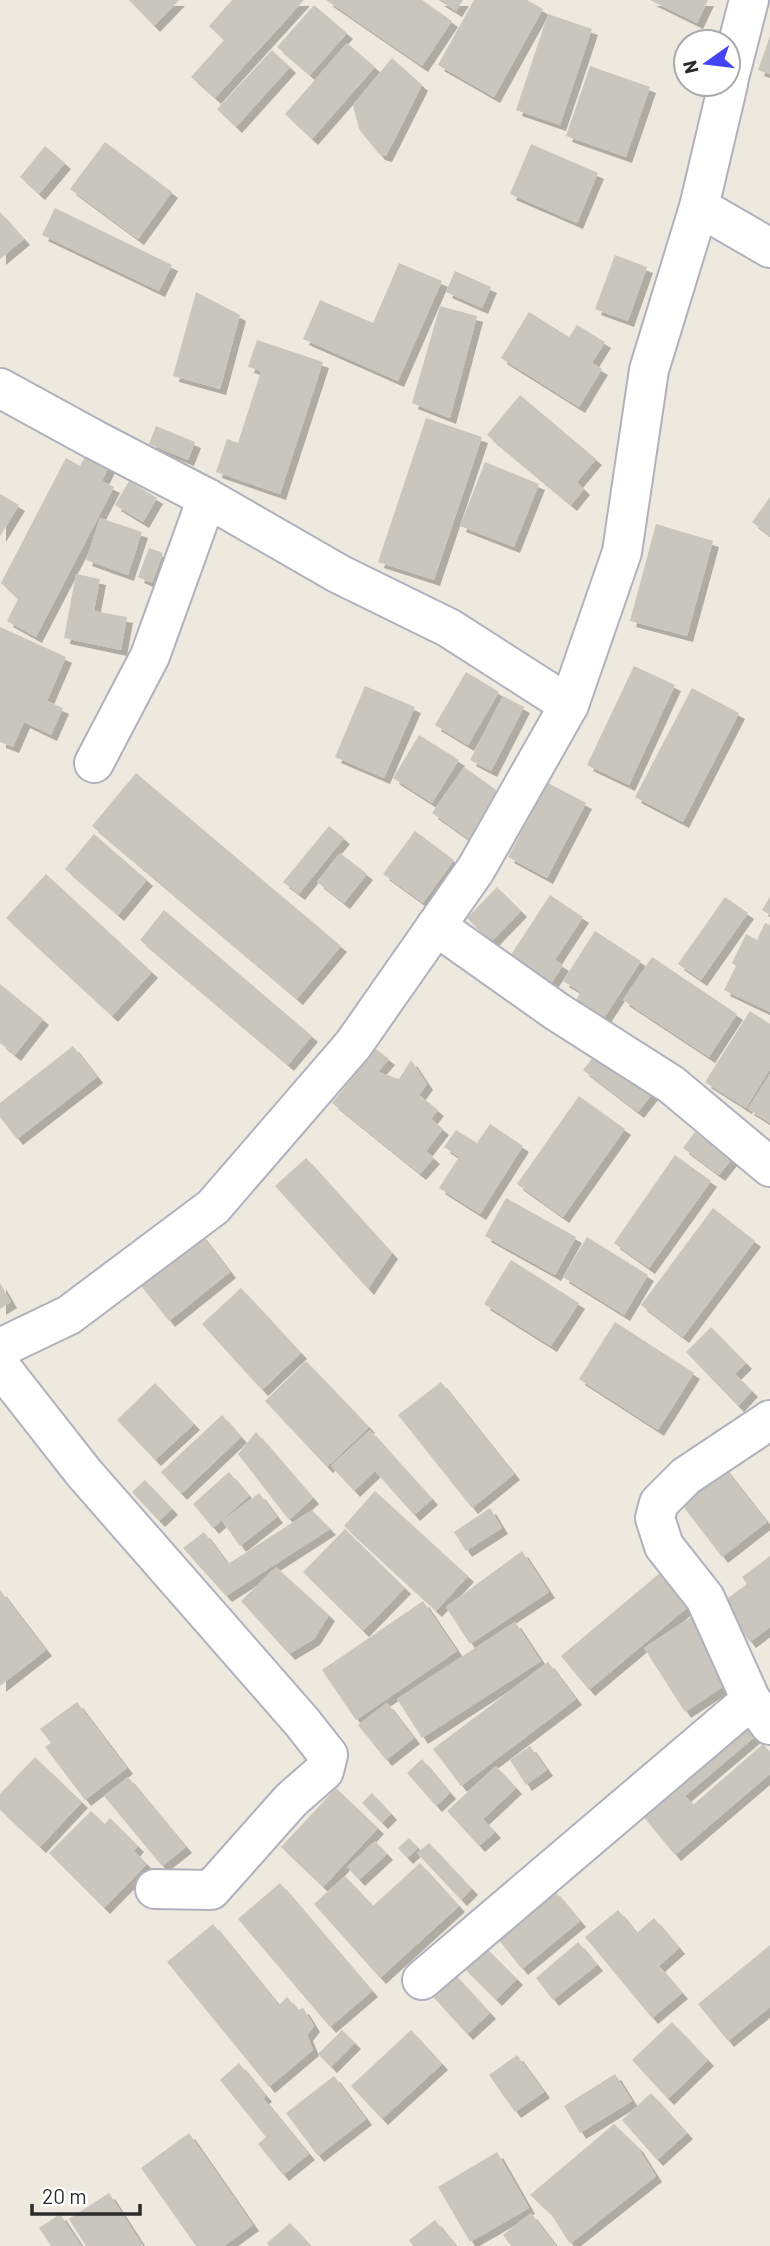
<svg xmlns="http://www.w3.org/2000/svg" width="770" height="2246" font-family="Barlow,sans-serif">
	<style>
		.building { fill: #c8c6bd; filter: url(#shadow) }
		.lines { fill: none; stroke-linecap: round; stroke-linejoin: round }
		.minor-casing { stroke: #b1b1be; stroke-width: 42 }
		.minor { stroke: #fff; stroke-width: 38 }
	</style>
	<defs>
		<filter id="shadow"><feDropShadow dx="6" dy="6" stdDeviation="0" flood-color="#0004"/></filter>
	</defs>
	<rect width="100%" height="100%" fill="#ede9de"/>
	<g class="building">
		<path d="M129,0H179L154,26Z"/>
		<path d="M232,0H304L215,98L191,77L224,40L209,26Z"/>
		<path d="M326,0H422L452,21L422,66Z"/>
		<path d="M438,0H463L456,11Z"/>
		<path d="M474,0H527L543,9L494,97L438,65Z"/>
		<path d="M650,0H708L697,23Z"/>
		<path d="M314,5L347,33L310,75L277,47Z"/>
		<path d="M548,14L592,29L560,125L516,110Z"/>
		<path d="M770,36V74L758,70Z"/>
		<path d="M347,43L375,67L312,139L285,114Z"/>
		<path d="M272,50L290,67L236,127L217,109Z"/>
		<path d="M392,58L422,85L386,156L379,154L359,129L353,105Z"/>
		<path d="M590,66L650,87L626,157L566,136Z"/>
		<path d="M105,142L172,192L138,239L70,189Z"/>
		<path d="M531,144L598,173L577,223L510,194Z"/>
		<path d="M45,146L65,163L39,194L20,177Z"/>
		<path d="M55,208L172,265L159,291L42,235Z"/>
		<path d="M0,212L24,239L0,259Z"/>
		<path d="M615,255L647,267L628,321L595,309Z"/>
		<path d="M399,263L442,281L398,381L303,339L320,300L373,323Z"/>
		<path d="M455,271L491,287L482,308L446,292Z"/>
		<path d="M196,292L240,315L220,389L173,376Z"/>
		<path d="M440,306L477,316L450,418L412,403Z"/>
		<path d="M529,312L569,337L577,325L605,342L592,363L602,369L579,407L501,358Z"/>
		<path d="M257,340L323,362L280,494L216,472L227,439L238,443L261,371L248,367Z"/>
		<path d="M520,395L596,459L577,482L584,489L571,505L487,435Z"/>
		<path d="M426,418L482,437L434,580L378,562Z"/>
		<path d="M156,426L195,442L188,460L149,444Z"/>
		<path d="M87,453L110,465L102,481L114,487L36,637L7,621L18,599L1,583L66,458L80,466Z"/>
		<path d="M485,462L539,484L514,547L460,526Z"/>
		<path d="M129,481L157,498L143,522L115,505Z"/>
		<path d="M0,494L19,505L0,536Z"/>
		<path d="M770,497V536L752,522Z"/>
		<path d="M100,518L142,532L128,575L86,560Z"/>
		<path d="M656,524L713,541L687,636L630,621Z"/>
		<path d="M149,548L163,553L152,583L138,577Z"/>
		<path d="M76,574L100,579L94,611L127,617L121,650L64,638Z"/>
		<path d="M0,627L66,657L47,701L63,708L51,735L24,722L13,747L0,742Z"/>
		<path d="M634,666L675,685L629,785L587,765Z"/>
		<path d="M466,672L499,692L468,745L435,725Z"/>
		<path d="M365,686L415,707L384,778L335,757Z"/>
		<path d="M692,688L739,713L683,822L635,797Z"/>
		<path d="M503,696L524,707L491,771L470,760Z"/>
		<path d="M419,735L459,760L432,803L393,778Z"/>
		<path d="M464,767L502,794L470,840L432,813Z"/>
		<path d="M136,773L341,946L297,999L92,826Z"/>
		<path d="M548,783L586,803L547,878L508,857Z"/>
		<path d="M329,826L344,838L299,894L283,882Z"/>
		<path d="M415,831L454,860L423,903L383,874Z"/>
		<path d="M94,834L147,880L118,915L65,869Z"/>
		<path d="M340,853L367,874L344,903L317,882Z"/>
		<path d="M46,874L152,972L112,1016L6,918Z"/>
		<path d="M497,887L521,911L491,942L467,918Z"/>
		<path d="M550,895L583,917L555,960L563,965L549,987L507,961Z"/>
		<path d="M725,897L748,913L701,980L678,964Z"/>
		<path d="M770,897V915L762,910Z"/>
		<path d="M164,910L312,1036L288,1065L140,940Z"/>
		<path d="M765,923L770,925V1012L724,990L736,966L732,963L746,934L757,940Z"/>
		<path d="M595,931L641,961L599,1026L571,1008L581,992L563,981Z"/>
		<path d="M652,957L737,1014L709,1057L623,1000Z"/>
		<path d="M0,984L43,1019L15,1055L0,1043Z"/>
		<path d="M750,1011L770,1024V1069L746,1108L705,1082Z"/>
		<path d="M73,1046L97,1077L17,1139L0,1117V1103Z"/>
		<path d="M601,1047L656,1089L638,1112L583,1070Z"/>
		<path d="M376,1049L389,1059L378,1072L399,1079L411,1060L427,1084L419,1095L438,1110L431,1119L443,1129L426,1151L434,1158L420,1174L332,1103Z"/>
		<path d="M770,1074V1123L748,1109Z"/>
		<path d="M579,1096L625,1129L563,1217L517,1184Z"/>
		<path d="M490,1124L523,1146L480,1214L439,1188L459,1157L444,1147L456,1130L477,1143Z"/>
		<path d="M695,1132L731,1160L719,1175L683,1148Z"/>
		<path d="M675,1155L711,1181L649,1268L614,1243Z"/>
		<path d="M306,1158L392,1253L368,1289L275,1186Z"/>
		<path d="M506,1198L576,1237L555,1275L485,1236Z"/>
		<path d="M713,1208L755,1241L683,1337L641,1305Z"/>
		<path d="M200,1233L230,1272L169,1321L138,1282Z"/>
		<path d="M587,1237L648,1275L624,1315L563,1277Z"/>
		<path d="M511,1260L579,1303L551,1346L484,1304Z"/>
		<path d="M0,1283L11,1302L0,1309Z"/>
		<path d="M241,1288L301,1353L262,1390L202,1324Z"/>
		<path d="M615,1322L694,1373L658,1430L579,1379Z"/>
		<path d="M711,1327L746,1363L735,1374L752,1391L738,1406L686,1352Z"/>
		<path d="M306,1361L369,1427L327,1467L265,1401Z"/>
		<path d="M441,1382L514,1474L472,1508L398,1415Z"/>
		<path d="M155,1383L194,1424L155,1460L117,1420Z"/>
		<path d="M222,1415L241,1437L181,1494L161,1472Z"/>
		<path d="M370,1430L432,1499L414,1515L375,1471L354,1491L331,1466Z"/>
		<path d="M256,1432L313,1498L289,1520L238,1454Z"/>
		<path d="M720,1462L767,1522L722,1557L676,1497Z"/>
		<path d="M229,1472L249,1496L213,1528L193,1504Z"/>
		<path d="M145,1480L172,1509L159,1521L132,1492Z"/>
		<path d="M375,1491L468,1576L436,1611L344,1526Z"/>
		<path d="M259,1493L277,1517L240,1546L222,1521Z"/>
		<path d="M490,1508L502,1528L466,1551L454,1532Z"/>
		<path d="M312,1510L330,1529L226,1596L183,1548L204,1532L228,1564Z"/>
		<path d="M345,1529L405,1588L363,1631L303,1572Z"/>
		<path d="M522,1551L549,1592L470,1644L446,1607Z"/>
		<path d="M770,1556V1627L750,1642L720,1604L747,1584L742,1577Z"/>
		<path d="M673,1562L701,1596L589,1690L561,1656Z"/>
		<path d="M276,1567L329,1615L314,1639L289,1654L241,1601Z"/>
		<path d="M0,1590L46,1650L0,1686Z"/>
		<path d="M423,1601L457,1651L356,1720L322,1670Z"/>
		<path d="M694,1615L735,1679L685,1712L644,1648Z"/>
		<path d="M515,1622L541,1661L422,1738L397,1699Z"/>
		<path d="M548,1662L576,1699L461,1786L433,1749Z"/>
		<path d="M77,1702L127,1768L85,1800L45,1747L51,1743L40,1729Z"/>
		<path d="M387,1703L414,1738L386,1760L358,1725Z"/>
		<path d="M742,1719L757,1735L685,1796L693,1805L763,1744L770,1752V1774L675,1855L637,1809Z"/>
		<path d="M530,1746L547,1770L526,1785L510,1760Z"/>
		<path d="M35,1757L82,1802L40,1847L0,1810V1794Z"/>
		<path d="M422,1759L450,1793L436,1806L407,1773Z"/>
		<path d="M496,1766L516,1788L483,1819L495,1832L479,1846L447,1811Z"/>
		<path d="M128,1777L186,1847L162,1866L104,1796Z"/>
		<path d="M336,1788L378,1828L323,1887L281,1847Z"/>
		<path d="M372,1793L391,1814L382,1823L362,1803Z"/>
		<path d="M91,1811L105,1824L110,1818L138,1846L134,1851L147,1864L104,1908L49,1853Z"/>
		<path d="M409,1838L418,1848L407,1858L398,1848Z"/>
		<path d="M375,1841L387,1854L359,1880L347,1867Z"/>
		<path d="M429,1843L472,1889L461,1900L417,1853Z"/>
		<path d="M420,1863L459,1906L380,1978L314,1904L345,1876L373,1906Z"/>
		<path d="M280,1883L372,1991L330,2027L238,1919Z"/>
		<path d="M554,1890L580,1921L522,1969L497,1938Z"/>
		<path d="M618,1910L637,1933L654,1918L679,1948L659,1966L682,1993L652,2018L585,1937Z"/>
		<path d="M213,1924L279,2005L287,1997L298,2010L303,2008L314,2026L307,2035L313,2050L269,2087L167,1962Z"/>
		<path d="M578,1942L597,1965L553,2000L536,1978Z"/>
		<path d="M482,1944L517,1979L496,2000L461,1965Z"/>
		<path d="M770,1945V2007L728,2041L698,2004Z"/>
		<path d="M449,1968L490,2013L467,2034L426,1989Z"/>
		<path d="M672,2022L708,2060L668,2099L632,2060Z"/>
		<path d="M342,2030L355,2043L331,2067L318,2054Z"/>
		<path d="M411,2030L442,2064L382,2119L351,2086Z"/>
		<path d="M517,2055L544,2092L515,2112L489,2075Z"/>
		<path d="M239,2063L266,2096L263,2098L309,2154L283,2175L258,2144L266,2137L220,2080Z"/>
		<path d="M615,2074L632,2101L580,2133L564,2106Z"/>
		<path d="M334,2076L366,2119L318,2156L286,2113Z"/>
		<path d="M651,2093L687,2133L657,2160L622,2120Z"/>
		<path d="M614,2124L637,2146L656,2176L570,2244L551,2214L530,2195Z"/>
		<path d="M189,2133L253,2225L224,2246H196L141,2168Z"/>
		<path d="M497,2152L529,2208L470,2242L438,2187Z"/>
		<path d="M109,2193L143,2246H86L69,2219Z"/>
		<path d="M531,2213L556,2246H511L503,2235Z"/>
		<path d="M60,2214L81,2246H51L39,2228Z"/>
		<path d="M435,2220L456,2246H413L409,2240Z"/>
		<path d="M290,2223L311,2246H269L267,2243Z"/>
	</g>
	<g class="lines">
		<g class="minor-casing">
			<g id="minor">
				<path d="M728,82L749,0"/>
				<path d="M699,207L770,248"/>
				<path d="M0,388L95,440L207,498L339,574L449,628L569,705"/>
				<path d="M94,763L150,656L207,498"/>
				<path d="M436,926L556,1011L672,1085L770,1167"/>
				<path d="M0,1348L69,1315L213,1207L353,1045L476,869L569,705L622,552L649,370L699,207L728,84"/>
				<path d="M0,1366L84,1473L302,1722L328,1755L324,1771L291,1800L211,1890L155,1889"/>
				<path d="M770,1420L686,1476L659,1503L655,1518L664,1546L705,1598L751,1700L770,1725"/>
				<path d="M422,1980L751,1700"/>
			</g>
		</g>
		<use href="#minor" class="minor"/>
	</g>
	<g transform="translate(707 63) rotate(256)"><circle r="33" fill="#ffffff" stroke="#aaaaaa" stroke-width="2"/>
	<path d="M0-5L12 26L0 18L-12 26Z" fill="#4444f4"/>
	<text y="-10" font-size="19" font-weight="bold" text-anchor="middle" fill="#2b2b2b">N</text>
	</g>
	<path d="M32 2204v10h108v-10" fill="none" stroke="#2b2b2b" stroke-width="3.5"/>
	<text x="42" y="2204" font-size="21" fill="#2b2b2b" stroke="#ffffff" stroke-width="5" paint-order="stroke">20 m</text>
</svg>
